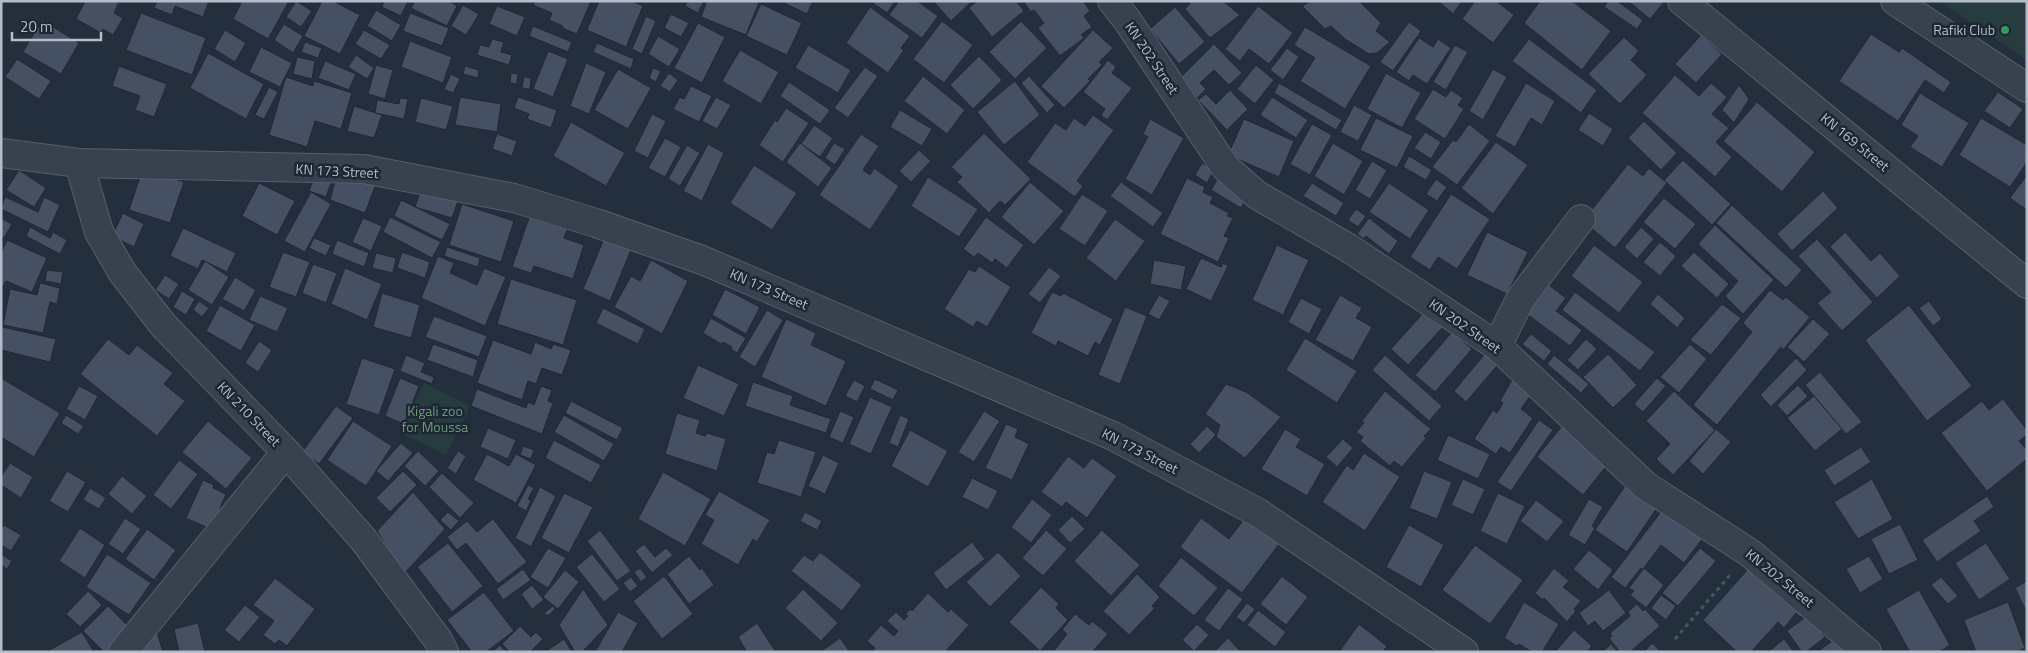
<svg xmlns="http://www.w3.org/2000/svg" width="2028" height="653" font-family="'Titillium Web',sans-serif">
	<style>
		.green { fill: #263c3f }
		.building { fill: #455162; stroke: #1f2835 }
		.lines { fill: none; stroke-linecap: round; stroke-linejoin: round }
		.street-casing { stroke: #565f6c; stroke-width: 30 }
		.path { stroke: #44595c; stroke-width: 3; stroke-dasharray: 4 4; stroke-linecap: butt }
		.street { stroke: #38414e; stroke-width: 28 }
		.leisure-dot { fill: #2e9e5b; stroke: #1d2633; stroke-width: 2 }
		.labels { text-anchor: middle; stroke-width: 5; stroke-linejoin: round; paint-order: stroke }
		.poi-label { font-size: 14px; fill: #b4bcc9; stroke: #1d2633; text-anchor: end }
		.street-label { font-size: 14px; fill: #b4bcc9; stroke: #1d2633 }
		.park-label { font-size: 14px; fill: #6b9a76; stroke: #1d2633 }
	</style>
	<rect width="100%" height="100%" fill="#242f3e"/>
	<g class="green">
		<path d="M1939,1H2027V60Z"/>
		<path d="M424,383L470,406L446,455L401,433Z"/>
	</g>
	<g class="building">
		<path d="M85,1L119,2L114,13L123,18L113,35L103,29L101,33L76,19Z"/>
		<path d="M157,1H209L203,17L175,6L172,15L154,8Z"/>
		<path d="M242,1H289L268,39L233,19Z"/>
		<path d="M296,1L312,11L301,27L286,17Z"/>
		<path d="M322,1H333L360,15L340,54L304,36Z"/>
		<path d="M384,1H408L401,16L382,7Z"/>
		<path d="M415,1H449L457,6L447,26L411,8Z"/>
		<path d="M535,1H591L577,34L562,28L563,26L549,20L552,13L533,5Z"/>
		<path d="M599,1H632L643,6L626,47L587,30Z"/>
		<path d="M687,1H704L698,13L685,6Z"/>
		<path d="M707,1H758L759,2L746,35L701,17Z"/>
		<path d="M780,1H813L807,14Z"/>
		<path d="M874,1H895L887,13L873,3Z"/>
		<path d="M899,1H917L938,16L922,38L889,15Z"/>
		<path d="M933,1H972L951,21Z"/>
		<path d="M977,1H1016L1024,11L992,37L969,8Z"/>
		<path d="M1023,1H1083L1090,11L1084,16L1092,27L1081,35L1084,38L1060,56L1038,28L1044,23L1034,10L1031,12Z"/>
		<path d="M1192,1H1223L1240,15L1210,38L1185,9Z"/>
		<path d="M1311,1H1359L1381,23L1376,31L1390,42L1377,53L1369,54L1345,39L1331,26L1325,29L1302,6Z"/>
		<path d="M1438,1H1462L1453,14Z"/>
		<path d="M1475,1H1496L1514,15L1493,43L1462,19Z"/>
		<path d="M1540,1H1572L1611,31L1582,70L1524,23Z"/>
		<path d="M1608,1H1617L1643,20L1637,29L1604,7Z"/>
		<path d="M1628,1H1665L1650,19Z"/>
		<path d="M761,4L802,23L787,55L746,36Z"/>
		<path d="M463,5L479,14L466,35L451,26Z"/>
		<path d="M497,6L525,17L517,36L489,24Z"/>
		<path d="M1258,6L1293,33L1269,64L1249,49L1240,61L1225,49Z"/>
		<path d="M870,7L910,36L901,48L904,50L888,73L846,43Z"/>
		<path d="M1175,7L1205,42L1179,64L1150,29Z"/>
		<path d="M376,10L401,25L392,41L367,26Z"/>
		<path d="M141,13L206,38L192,75L126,50Z"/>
		<path d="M410,13L449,28L442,46L403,31Z"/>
		<path d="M671,14L689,23L681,37L664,28Z"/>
		<path d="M646,16L656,21L642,54L632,49Z"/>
		<path d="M42,20L79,43L61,74L23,52Z"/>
		<path d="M942,21L973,45L944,83L913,59Z"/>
		<path d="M1021,21L1047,48L1015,79L989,52Z"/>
		<path d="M1409,22L1421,31L1393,71L1380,62Z"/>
		<path d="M698,23L725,37L702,83L674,68Z"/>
		<path d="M284,24L303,36L293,53L274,40Z"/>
		<path d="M533,26L572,42L568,52L529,36Z"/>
		<path d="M1305,27L1371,66L1345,109L1300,81L1315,58L1294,45Z"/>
		<path d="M225,30L246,43L235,62L214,49Z"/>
		<path d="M364,30L390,45L381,59L355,44Z"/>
		<path d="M1093,30L1113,48L1099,62L1102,65L1088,79L1090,81L1064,108L1041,86Z"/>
		<path d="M1871,34L1899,52L1902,48L1951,82L1944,93L1925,80L1898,121L1839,81Z"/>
		<path d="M1701,35L1722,54L1696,83L1675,64Z"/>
		<path d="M658,36L680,49L669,67L648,54Z"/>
		<path d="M1624,37L1639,51L1631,60L1647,75L1620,104L1588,74Z"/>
		<path d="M1419,38L1433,47L1438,39L1451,48L1427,84L1413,75L1409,81L1396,72Z"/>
		<path d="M492,39L504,42L501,52L512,55L509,65L477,55L480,45L489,47Z"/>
		<path d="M1529,39L1597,90L1581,113L1512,61Z"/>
		<path d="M410,41L452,57L443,83L401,67Z"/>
		<path d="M305,42L322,48L318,58L301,52Z"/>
		<path d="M597,43L634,59L631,69L593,52Z"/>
		<path d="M1214,44L1242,73L1229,85L1214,70L1200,83L1206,89L1197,98L1179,79Z"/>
		<path d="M808,45L851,70L838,93L795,68Z"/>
		<path d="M1455,45L1468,52L1446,90L1433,82Z"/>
		<path d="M261,47L292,63L280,87L249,72Z"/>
		<path d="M1287,48L1299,57L1283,80L1270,70Z"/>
		<path d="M740,50L779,72L761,104L722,81Z"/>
		<path d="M548,51L568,59L553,97L533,89Z"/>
		<path d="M208,53L264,84L246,119L190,88Z"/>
		<path d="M356,55L374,68L367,79L348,67Z"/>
		<path d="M979,56L1002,80L973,109L950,85Z"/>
		<path d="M297,57L315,61L312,79L293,74Z"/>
		<path d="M17,59L51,81L39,99L5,77Z"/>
		<path d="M1108,60L1116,67L1112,73L1132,88L1107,120L1101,115L1105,109L1083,92Z"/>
		<path d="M325,61L356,74L349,90L318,78Z"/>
		<path d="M586,63L606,72L589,114L570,106Z"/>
		<path d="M376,65L393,70L385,99L368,94Z"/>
		<path d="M1256,65L1274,80L1255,104L1237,89Z"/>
		<path d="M119,66L167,84L154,117L135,110L140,96L112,86Z"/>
		<path d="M465,66L479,70L478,78L463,74Z"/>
		<path d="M865,67L878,76L848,118L834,108Z"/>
		<path d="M653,68L661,71L656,82L649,78Z"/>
		<path d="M618,69L651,88L628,129L594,110Z"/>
		<path d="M1493,69L1507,77L1483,120L1469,111Z"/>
		<path d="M511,73L518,74L517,84L510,83Z"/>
		<path d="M669,73L678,80L670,92L660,86Z"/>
		<path d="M1386,73L1421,93L1402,128L1367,109Z"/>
		<path d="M451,74L460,79L453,93L444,89Z"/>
		<path d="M1675,75L1699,96L1711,83L1727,97L1712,114L1729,128L1716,142L1732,157L1715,177L1642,113Z"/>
		<path d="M923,76L965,110L947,134L904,101Z"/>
		<path d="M1029,76L1055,105L1047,113L1021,83Z"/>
		<path d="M286,77L313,86L314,81L352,93L341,129L315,121L307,147L269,135Z"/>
		<path d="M524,77L531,78L530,89L522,88Z"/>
		<path d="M1015,81L1040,115L1004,145L977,112Z"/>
		<path d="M789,82L830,110L820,124L780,96Z"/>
		<path d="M1279,83L1342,120L1336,130L1274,93Z"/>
		<path d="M1526,83L1555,101L1542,125L1531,118L1515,147L1495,136Z"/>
		<path d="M1739,85L1749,99L1734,123L1722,110Z"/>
		<path d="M691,86L712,96L699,122L673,109L680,97L684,99Z"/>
		<path d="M269,87L278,92L264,119L255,115Z"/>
		<path d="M1433,89L1446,97L1451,90L1463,98L1458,105L1464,109L1445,139L1414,119Z"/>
		<path d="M1230,90L1248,109L1227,130L1198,100L1206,94L1216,104Z"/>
		<path d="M1998,92L2023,109L2010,128L1984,111Z"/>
		<path d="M1920,93L1969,123L1942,167L1910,147L1918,136L1901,125Z"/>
		<path d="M460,97L501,104L497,132L455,125Z"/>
		<path d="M518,97L557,110L551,128L527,119L529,114L514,108Z"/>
		<path d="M716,97L731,105L717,129L702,121Z"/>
		<path d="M1272,97L1308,120L1296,138L1260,115Z"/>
		<path d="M400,98L408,99L404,119L375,113L377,100L399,104Z"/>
		<path d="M421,98L453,106L446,130L415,122Z"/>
		<path d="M1757,102L1815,152L1782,192L1723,141Z"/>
		<path d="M1354,105L1372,115L1358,141L1340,132Z"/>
		<path d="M354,106L382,115L374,138L347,131Z"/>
		<path d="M786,108L809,123L783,162L759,145L775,120L777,122Z"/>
		<path d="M900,110L932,129L922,146L890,127Z"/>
		<path d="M1589,113L1613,129L1603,146L1578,130Z"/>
		<path d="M652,114L666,121L648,158L634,151Z"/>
		<path d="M1093,115L1114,130L1077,181L1083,186L1075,197L1027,162L1055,123L1066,130L1074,118L1085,126Z"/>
		<path d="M1376,118L1413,136L1397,168L1360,150Z"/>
		<path d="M1981,118L2027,145V162L2010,187L1959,155Z"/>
		<path d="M1150,119L1184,138L1152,195L1125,179L1148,137L1143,134Z"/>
		<path d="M1244,119L1294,141L1279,177L1228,155Z"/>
		<path d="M1644,121L1677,153L1661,170L1628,138Z"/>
		<path d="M571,122L625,153L606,186L553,156Z"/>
		<path d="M1312,124L1332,135L1310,175L1290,164Z"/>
		<path d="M1469,124L1490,141L1457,185L1432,167L1453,140L1456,142Z"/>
		<path d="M814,125L833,138L820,157L801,144Z"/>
		<path d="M1425,132L1441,142L1431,159L1414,148Z"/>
		<path d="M984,133L1031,179L1005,205L1000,201L989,213L957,182L962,177L951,167Z"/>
		<path d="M497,134L517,141L512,156L492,149Z"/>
		<path d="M861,134L879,146L863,170L870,175L874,168L899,186L870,230L819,195Z"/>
		<path d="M665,138L681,147L665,177L648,168Z"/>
		<path d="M1496,142L1528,165L1493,214L1461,188Z"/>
		<path d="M800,143L832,168L818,187L786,162Z"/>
		<path d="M834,143L845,149L835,165L825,158Z"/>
		<path d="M1333,143L1363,161L1344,195L1314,176Z"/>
		<path d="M708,144L724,153L702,201L683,191Z"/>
		<path d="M687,145L700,153L680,186L668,179Z"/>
		<path d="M919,150L931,161L911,182L899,171Z"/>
		<path d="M1409,156L1432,170L1426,180L1403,167Z"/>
		<path d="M1683,160L1731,204L1712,225L1664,180Z"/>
		<path d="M1372,161L1387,170L1370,199L1355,190Z"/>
		<path d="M1202,163L1214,170L1207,183L1195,175Z"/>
		<path d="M1628,164L1643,176L1649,168L1667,183L1615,248L1583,221Z"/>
		<path d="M754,165L797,193L772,230L730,203Z"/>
		<path d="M143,168L184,182L170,223L129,210Z"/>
		<path d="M19,170L46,188L34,207L6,190Z"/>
		<path d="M317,171L333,177L326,197L309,191Z"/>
		<path d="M2027,175V210L2010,198Z"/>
		<path d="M928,177L978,209L959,237L911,206Z"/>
		<path d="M336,178L377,181L365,213L330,200Z"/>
		<path d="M1187,178L1205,187L1203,192L1213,197L1210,203L1229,213L1227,216L1233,218L1224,236L1229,238L1218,262L1160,234Z"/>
		<path d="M1218,178L1248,196L1241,208L1211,190Z"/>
		<path d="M1436,179L1447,187L1437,201L1426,194Z"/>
		<path d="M1030,182L1064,211L1034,245L1001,217Z"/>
		<path d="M1121,182L1163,213L1153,227L1110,196Z"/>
		<path d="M259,183L295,201L277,235L242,216Z"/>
		<path d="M1312,183L1344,203L1336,216L1303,196Z"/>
		<path d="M1389,183L1429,210L1410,239L1369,212Z"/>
		<path d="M422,187L459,198L452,218L415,207Z"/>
		<path d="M1823,191L1838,208L1792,251L1777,234Z"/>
		<path d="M311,192L331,204L305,252L284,241Z"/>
		<path d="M1082,194L1108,211L1085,246L1059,229Z"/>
		<path d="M1451,194L1490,219L1457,269L1438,257L1430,270L1410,257Z"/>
		<path d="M5,197L38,212L44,197L60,205L48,232L1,209Z"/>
		<path d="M1664,198L1696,224L1675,249L1643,222Z"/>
		<path d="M401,200L450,224L442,240L394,216Z"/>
		<path d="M462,204L514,221L501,262L449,245Z"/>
		<path d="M1732,205L1802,270L1786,288L1716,223Z"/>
		<path d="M1356,209L1366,216L1358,227L1348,220Z"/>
		<path d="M123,213L144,224L134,247L112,236Z"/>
		<path d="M530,215L568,227L564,238L584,245L573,279L534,266L531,273L512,267Z"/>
		<path d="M390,217L441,242L432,258L383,232Z"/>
		<path d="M986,217L1024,245L1007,268L995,259L992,263L978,253L974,257L963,249Z"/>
		<path d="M1,218L12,224L4,238L1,236Z"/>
		<path d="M363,218L382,226L371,251L352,242Z"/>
		<path d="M1369,218L1398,241L1389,254L1366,236L1364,239L1357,234Z"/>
		<path d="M1115,219L1145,241L1116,281L1086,258Z"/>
		<path d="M1715,225L1774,280L1743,314L1725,296L1738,281L1698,244Z"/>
		<path d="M30,227L50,238L53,232L67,240L60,254L26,236Z"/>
		<path d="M1641,227L1654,239L1637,259L1624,247Z"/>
		<path d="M183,228L236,253L227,272L202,260L198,269L170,256Z"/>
		<path d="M1487,232L1528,252L1507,294L1467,275Z"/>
		<path d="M1845,232L1871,261L1880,253L1900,276L1877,298L1830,247Z"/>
		<path d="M606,234L633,245L610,301L583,289Z"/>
		<path d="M314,238L331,245L326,256L309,248Z"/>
		<path d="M1817,239L1873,302L1842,331L1817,303L1831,292L1798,256Z"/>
		<path d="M7,240L47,258L32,292L6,281L1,289V253Z"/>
		<path d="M337,240L369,253L364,267L332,254Z"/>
		<path d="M1660,242L1676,256L1660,276L1643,262Z"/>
		<path d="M1277,245L1309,260L1283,315L1252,300Z"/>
		<path d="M1594,245L1643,282L1619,313L1571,276Z"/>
		<path d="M447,247L480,258L478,267L444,256Z"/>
		<path d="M283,252L310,262L296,297L269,287Z"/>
		<path d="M402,252L430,262L425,278L397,268Z"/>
		<path d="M1694,252L1729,284L1717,298L1681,266Z"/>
		<path d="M376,253L396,258L393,273L372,268Z"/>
		<path d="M438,256L454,263L450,273L477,285L484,268L506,277L485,326L421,298Z"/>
		<path d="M1201,258L1221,267L1223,263L1228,266L1211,301L1186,289Z"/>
		<path d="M651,260L688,281L662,334L614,307L631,276L640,281Z"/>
		<path d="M1154,260L1186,266L1181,290L1150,284Z"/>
		<path d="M205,261L229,277L212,305L188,290Z"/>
		<path d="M313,264L337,273L326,303L302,293Z"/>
		<path d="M979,266L1011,287L987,327L977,321L973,327L944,309L969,269L975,272Z"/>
		<path d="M1049,267L1061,276L1040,303L1028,294Z"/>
		<path d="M345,268L382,284L367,320L331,304Z"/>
		<path d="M47,270L63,272L61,284L45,281Z"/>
		<path d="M165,275L179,284L169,299L155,290Z"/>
		<path d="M235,277L256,290L244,311L222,299Z"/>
		<path d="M511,279L577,300L563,345L497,324Z"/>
		<path d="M1542,280L1566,298L1556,311L1582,330L1570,346L1520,309Z"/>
		<path d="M40,283L60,288L57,304L50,302L43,333L3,325L10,289L37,295Z"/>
		<path d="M725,289L760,307L746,334L712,315Z"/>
		<path d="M1770,290L1783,300L1786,297L1810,317L1783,350L1781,347L1717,425L1693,405L1752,332L1743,323Z"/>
		<path d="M182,291L195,299L186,315L173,307Z"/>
		<path d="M1052,292L1061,296L1063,293L1113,319L1100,345L1095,342L1088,356L1058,341L1056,346L1031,333Z"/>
		<path d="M1575,292L1655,352L1640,371L1562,310Z"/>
		<path d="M382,293L420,305L411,338L373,327Z"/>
		<path d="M1658,294L1685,318L1677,328L1650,304Z"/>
		<path d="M1159,295L1170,301L1159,320L1148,314Z"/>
		<path d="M1340,295L1362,308L1356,318L1372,327L1353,361L1315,340Z"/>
		<path d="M260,296L288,308L277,332L249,320Z"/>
		<path d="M1301,298L1322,309L1309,334L1288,322Z"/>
		<path d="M199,301L209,308L202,317L193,310Z"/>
		<path d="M1929,301L1942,319L1933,326L1919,308Z"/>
		<path d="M1722,304L1741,318L1711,355L1690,340Z"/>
		<path d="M220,305L255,325L241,351L206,331Z"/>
		<path d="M1909,305L1972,386L1927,421L1865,340Z"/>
		<path d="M1125,307L1147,316L1120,384L1098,375Z"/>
		<path d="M603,308L645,329L638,344L596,323Z"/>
		<path d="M767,310L783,320L755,367L739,357Z"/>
		<path d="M1425,311L1443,327L1408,365L1391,349Z"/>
		<path d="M434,316L487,336L479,357L425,337Z"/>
		<path d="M711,318L746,338L737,353L731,349L732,347L723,342L721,344L703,333Z"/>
		<path d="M786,319L816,333L811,345L846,361L826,406L761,377Z"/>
		<path d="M1813,319L1830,334L1804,362L1787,347Z"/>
		<path d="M2,327L56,339L50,362L1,350Z"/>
		<path d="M1452,332L1472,349L1435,392L1415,375Z"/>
		<path d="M1531,334L1552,351L1544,361L1522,344Z"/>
		<path d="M1305,338L1357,371L1337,403L1286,370Z"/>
		<path d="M108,339L129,355L137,345L173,373L164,384L185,401L157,436L80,374Z"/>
		<path d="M1586,339L1597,349L1578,370L1567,360Z"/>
		<path d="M493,340L531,354L535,342L551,349L553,344L571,350L562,375L542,368L536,384L528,381L522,400L477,383Z"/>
		<path d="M259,341L272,350L258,372L245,363Z"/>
		<path d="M433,344L478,360L473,377L427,360Z"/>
		<path d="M1690,344L1707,359L1679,393L1660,377Z"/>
		<path d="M1489,349L1502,360L1466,402L1454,391Z"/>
		<path d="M1608,354L1637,385L1613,408L1583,377Z"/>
		<path d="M406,355L425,363L421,372L434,377L432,384L400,371Z"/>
		<path d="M1385,355L1442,406L1429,421L1372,370Z"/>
		<path d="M1554,355L1589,384L1581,393L1547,364Z"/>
		<path d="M362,358L395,369L379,415L346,404Z"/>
		<path d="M1796,358L1807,370L1771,407L1760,395Z"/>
		<path d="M698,365L739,384L724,416L683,398Z"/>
		<path d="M1820,372L1862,422L1846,434L1805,385Z"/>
		<path d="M1,378L60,413L34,457L1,437Z"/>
		<path d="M400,378L419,386L404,424L385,416Z"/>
		<path d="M1657,378L1666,386L1643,412L1634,404Z"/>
		<path d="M875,379L898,390L893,400L870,389Z"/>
		<path d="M854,380L865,386L857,402L845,396Z"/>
		<path d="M1512,380L1532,393L1521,409L1533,418L1510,453L1501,447L1496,454L1474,439L1493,410L1497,413L1503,403L1500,401Z"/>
		<path d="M753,382L793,396L790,405L831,419L826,433L745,406Z"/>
		<path d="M1226,384L1246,392L1281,417L1245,458L1216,437L1220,425L1205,414Z"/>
		<path d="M1798,385L1808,396L1787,416L1777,405Z"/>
		<path d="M79,386L98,396L85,420L66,409Z"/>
		<path d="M541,386L552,390L548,401L553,403L542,434L471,406L477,389L526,408L528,402L534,405Z"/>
		<path d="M1385,391L1431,429L1424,436L1426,438L1402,467L1394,461L1390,466L1360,441L1363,437L1356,432L1364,423L1362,421Z"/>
		<path d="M1674,391L1715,430L1673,475L1656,459L1670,444L1646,421Z"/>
		<path d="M1814,396L1842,429L1815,451L1787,418Z"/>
		<path d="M870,397L892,407L871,454L849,444Z"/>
		<path d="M2003,399L2027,430V435L2019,441L2027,450V459L1987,491L1941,433L1982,401L1989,410Z"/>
		<path d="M571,401L623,428L617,440L565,413Z"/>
		<path d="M336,406L353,418L319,464L302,452Z"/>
		<path d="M840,411L854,417L843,443L829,437Z"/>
		<path d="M984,411L1000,421L974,462L958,452Z"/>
		<path d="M677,413L700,420L696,433L705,436L707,433L726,439L717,471L665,454Z"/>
		<path d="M66,415L84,426L78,434L61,423Z"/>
		<path d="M564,415L614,444L604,461L554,432Z"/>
		<path d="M900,415L909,419L898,447L889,443Z"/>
		<path d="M1539,420L1553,430L1511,491L1497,482Z"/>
		<path d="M208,421L252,458L226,489L182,452Z"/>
		<path d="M353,421L392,446L366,486L327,460Z"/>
		<path d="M1006,424L1018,429L1015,437L1029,444L1012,480L985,468Z"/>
		<path d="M1207,426L1216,435L1199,453L1190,444Z"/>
		<path d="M1562,426L1608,464L1583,495L1537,457Z"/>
		<path d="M488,428L516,440L508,459L480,447Z"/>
		<path d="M1285,429L1301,439L1296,447L1325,464L1307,496L1261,469Z"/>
		<path d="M1716,429L1731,442L1703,474L1689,461Z"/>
		<path d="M910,430L948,451L928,487L891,466Z"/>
		<path d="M1448,435L1490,454L1478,479L1437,460Z"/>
		<path d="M1343,439L1353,448L1337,467L1326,457Z"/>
		<path d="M554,440L601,465L591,483L545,458Z"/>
		<path d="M779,440L816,452L801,497L757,483L767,452L774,454Z"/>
		<path d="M401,443L413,453L388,481L376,471Z"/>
		<path d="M523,446L534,450L531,459L520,455Z"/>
		<path d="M1861,447L1871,462L1834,486L1824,470Z"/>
		<path d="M418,451L439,471L425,486L404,466Z"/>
		<path d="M458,451L466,456L456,474L447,468Z"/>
		<path d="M1364,453L1400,477L1365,531L1322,502L1347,465L1353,470Z"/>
		<path d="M487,454L509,466L516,454L536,465L516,503L473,480Z"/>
		<path d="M823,455L839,463L825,494L808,486Z"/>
		<path d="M1068,456L1084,468L1092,458L1117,476L1087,518L1066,502L1062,507L1041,492Z"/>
		<path d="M179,460L198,474L171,509L153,495Z"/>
		<path d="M10,463L33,477L21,498L1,485V477Z"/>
		<path d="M67,471L86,482L68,512L49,501Z"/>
		<path d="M403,471L417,485L390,512L376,498Z"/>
		<path d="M1424,471L1452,482L1437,519L1409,508Z"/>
		<path d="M663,472L711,499L685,546L638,519Z"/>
		<path d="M442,473L474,503L460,518L429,487Z"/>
		<path d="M122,476L147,496L132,514L108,494Z"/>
		<path d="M972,478L998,491L988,510L962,497Z"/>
		<path d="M1463,479L1485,489L1473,515L1451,505Z"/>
		<path d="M1872,479L1893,519L1858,539L1834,502Z"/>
		<path d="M203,480L214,485L213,488L226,494L220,508L224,510L215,531L186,518Z"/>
		<path d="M1627,483L1659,505L1627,552L1595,530Z"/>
		<path d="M528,485L534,488L528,499L531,501L526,511L517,506Z"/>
		<path d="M540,487L556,496L531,547L515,538Z"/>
		<path d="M90,488L106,498L99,509L83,500Z"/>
		<path d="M719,491L770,520L757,542L753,539L738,565L701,544L714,520L705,515Z"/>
		<path d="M413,492L445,529L404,574L377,531Z"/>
		<path d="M564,493L593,507L569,553L541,538Z"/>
		<path d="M1498,493L1525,506L1507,544L1480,531Z"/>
		<path d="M1987,496L1994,507L1974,521L1981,531L1937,562L1922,540Z"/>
		<path d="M1032,499L1052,515L1031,543L1011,527Z"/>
		<path d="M1589,499L1603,507L1592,526L1595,528L1585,545L1568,535Z"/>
		<path d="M1536,500L1564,521L1547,542L1520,521Z"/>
		<path d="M1664,508L1703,538L1684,563L1661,545L1643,569L1641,568L1625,588L1611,577Z"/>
		<path d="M448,512L459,521L451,530L440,520Z"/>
		<path d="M805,512L822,521L817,530L800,521Z"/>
		<path d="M1072,516L1085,529L1070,543L1058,530Z"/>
		<path d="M125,518L141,529L123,554L108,544Z"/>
		<path d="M1201,518L1229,539L1245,518L1279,544L1242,593L1180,547Z"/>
		<path d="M493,519L527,562L498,584L466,543L457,550L447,537L467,521L477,532Z"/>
		<path d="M1900,524L1918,560L1889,574L1871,539Z"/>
		<path d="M4,525L21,535L11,551L1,545V529Z"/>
		<path d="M1409,525L1444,545L1421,587L1386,567Z"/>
		<path d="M80,528L105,545L85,578L59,561Z"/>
		<path d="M147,529L176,550L154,580L125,559Z"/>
		<path d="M600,530L631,571L617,581L587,541Z"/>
		<path d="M1046,530L1067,549L1043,576L1022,558Z"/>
		<path d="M1102,530L1140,565L1111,596L1074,561Z"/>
		<path d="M972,542L985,559L946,590L933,573Z"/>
		<path d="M448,543L483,586L452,612L417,567Z"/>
		<path d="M1986,543L2010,579L1979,600L1955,563Z"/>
		<path d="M644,544L655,557L666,548L673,555L652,573L635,551Z"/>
		<path d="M1475,545L1523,580L1490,624L1442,590Z"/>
		<path d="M548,548L566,558L548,588L530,577Z"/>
		<path d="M1700,548L1716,561L1678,606L1662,593Z"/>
		<path d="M1589,550L1613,570L1598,590L1573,569Z"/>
		<path d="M820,552L862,585L842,611L791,571L804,555L813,561Z"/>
		<path d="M998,552L1021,576L990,607L966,582Z"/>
		<path d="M1,554L12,561L7,569L1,565Z"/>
		<path d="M107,554L151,583L129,615L86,587Z"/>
		<path d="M592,554L620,589L604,602L576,567Z"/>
		<path d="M689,556L700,570L702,568L714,585L689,604L667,574Z"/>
		<path d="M1869,556L1883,579L1860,593L1846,569Z"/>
		<path d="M1181,557L1218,588L1194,616L1158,586Z"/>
		<path d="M1757,559L1809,606L1800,617L1796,613L1784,628L1778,622L1751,652H1737L1703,620Z"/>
		<path d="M640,568L647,577L641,582L634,572Z"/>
		<path d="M1554,568L1569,581L1563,587L1581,601L1574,609L1576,611L1567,622L1544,598L1543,600L1535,593Z"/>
		<path d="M1644,568L1664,585L1646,608L1630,595L1634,591L1629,588Z"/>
		<path d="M523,569L531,580L503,600L496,589Z"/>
		<path d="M565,570L579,582L558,609L543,597Z"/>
		<path d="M1137,574L1160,597L1152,606L1155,608L1129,635L1103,611Z"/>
		<path d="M664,576L693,614L662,639L633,601Z"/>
		<path d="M1282,576L1308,597L1286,625L1260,604Z"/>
		<path d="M631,577L638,586L630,592L623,583Z"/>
		<path d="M1941,577L1958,596L1948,604L1931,585Z"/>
		<path d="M275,578L315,609L287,646L279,640L275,644L263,635L274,621L253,605Z"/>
		<path d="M2027,581V613L2015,588Z"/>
		<path d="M532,585L544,600L532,609L521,594Z"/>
		<path d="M1041,587L1059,604L1056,608L1068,620L1040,651L1009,622Z"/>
		<path d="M1228,588L1243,599L1219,631L1204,620Z"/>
		<path d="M583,589L608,625L582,652H575L559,625Z"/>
		<path d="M803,589L838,623L821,641L785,608Z"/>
		<path d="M1609,590L1626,613L1603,631L1595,621L1588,626L1579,613Z"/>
		<path d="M1919,590L1950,645L1939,652H1910L1886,609Z"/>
		<path d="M88,591L102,605L80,627L66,614Z"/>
		<path d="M484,592L514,631L486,652H472L447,620Z"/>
		<path d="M928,593L948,612L951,609L969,625L945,652H872L875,648L867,641L881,625L894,636L898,631L887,621L896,612L904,620L908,616L905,615L910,609L912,611Z"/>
		<path d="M1661,595L1676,606L1666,620L1651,608Z"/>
		<path d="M1524,602L1559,624L1542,652H1532L1519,644L1517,646L1504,638Z"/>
		<path d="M2008,602L2025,648L2017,652H1976L1964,620Z"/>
		<path d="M1247,603L1255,609L1244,623L1236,617Z"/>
		<path d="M1637,604L1643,611L1645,609L1660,626L1630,652H1620L1609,638L1612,636L1610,633L1630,616L1628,612Z"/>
		<path d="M245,605L260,617L239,642L224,630Z"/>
		<path d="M108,606L131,629L108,652H104L83,631Z"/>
		<path d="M553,606L555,609L548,616L544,613Z"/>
		<path d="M1258,610L1286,632L1275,647L1247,625Z"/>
		<path d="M618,612L638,623L622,652H595Z"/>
		<path d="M1075,614L1089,625L1092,621L1108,634L1092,652H1053L1067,634L1062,630Z"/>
		<path d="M1808,615L1825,637L1806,652H1802L1787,631Z"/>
		<path d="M198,623L205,652H179L174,629Z"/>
		<path d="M757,623L776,652H747L738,637Z"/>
		<path d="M1197,624L1209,635L1194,651L1182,640Z"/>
		<path d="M1359,624L1387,646L1383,652H1339Z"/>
		<path d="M520,626L531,637L536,632L543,639L530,652H510L502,644Z"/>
		<path d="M1574,630L1592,646L1587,652H1555Z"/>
		<path d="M82,632L94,652H49L48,651Z"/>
		<path d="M157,632L163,652H134Z"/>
		<path d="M840,638L850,652H820Z"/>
		<path d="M1228,638L1241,652H1214Z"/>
		<path d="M564,639L572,652H545Z"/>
		<path d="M1784,639L1794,652H1768Z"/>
		<path d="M1835,639L1844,652H1817Z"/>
		<path d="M1652,643L1661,652H1644Z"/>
		<path d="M1611,644L1618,652H1604L1603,651Z"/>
		<path d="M500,645L506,652H492Z"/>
	</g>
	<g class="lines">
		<g class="street-casing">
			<g id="street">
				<path d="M1112,1L1127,20L1225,167L1257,195L1347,247L1497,346L1646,486L1750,553L1867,652"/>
				<path d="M1682,1L2027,284"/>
				<path d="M1895,1L2027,88"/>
				<path d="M1,153L79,163L364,169L514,198L596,223L702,260L1113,436L1257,512L1464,652"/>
				<path d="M79,163L99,232L122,272L164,326L286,452L363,539L438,640L444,652"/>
				<path d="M1497,346L1521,298L1581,219"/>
				<path d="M123,652L286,452"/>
			</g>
		</g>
		<path class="path" d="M1675,639L1730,575"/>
		<use href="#street" class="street"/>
	</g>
	<circle class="leisure-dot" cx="2005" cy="30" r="5"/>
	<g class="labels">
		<g class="poi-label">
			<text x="1995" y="35">Rafiki Club</text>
		</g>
		<g class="street-label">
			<text transform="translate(1152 58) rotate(56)" y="5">KN 202 Street</text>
			<text transform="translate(1855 142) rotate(39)" y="5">KN 169 Street</text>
			<text transform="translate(337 171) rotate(3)" y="5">KN 173 Street</text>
			<text transform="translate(769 289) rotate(23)" y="5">KN 173 Street</text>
			<text transform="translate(1465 326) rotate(35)" y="5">KN 202 Street</text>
			<text transform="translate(249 414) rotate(46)" y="5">KN 210 Street</text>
			<text transform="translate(1140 451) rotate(27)" y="5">KN 173 Street</text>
			<text transform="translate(1780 578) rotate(39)" y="5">KN 202 Street</text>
		</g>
		<g class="park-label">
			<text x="435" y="416">Kigali zoo<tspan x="435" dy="16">for Moussa</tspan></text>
		</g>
	</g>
	<rect width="2028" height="653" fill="none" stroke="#b4bcc9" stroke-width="5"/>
	<path d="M12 32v8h89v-8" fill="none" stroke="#b4bcc9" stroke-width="2.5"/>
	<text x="20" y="32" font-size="15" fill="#b4bcc9" stroke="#1d2633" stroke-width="4" paint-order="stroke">20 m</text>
</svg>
